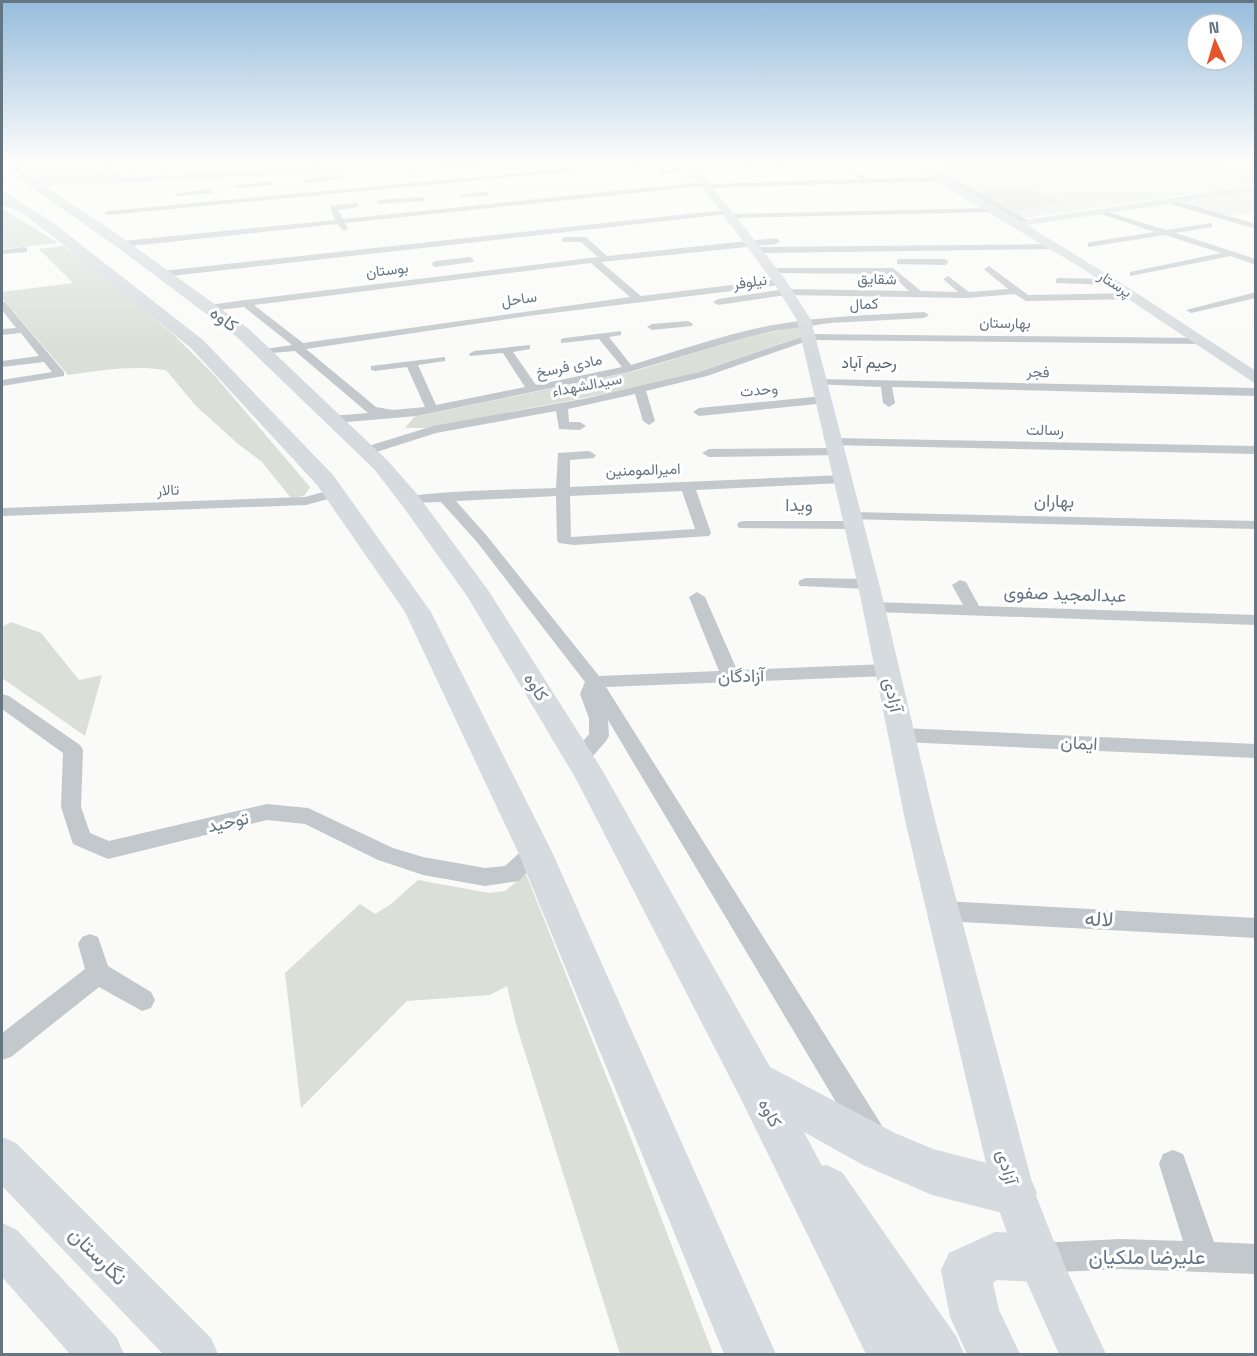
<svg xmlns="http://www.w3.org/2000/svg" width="1257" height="1356" font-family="'Space Grotesk',Vazirmatn,sans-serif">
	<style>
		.built { fill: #e8e9e9 }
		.green { fill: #dadfd7 }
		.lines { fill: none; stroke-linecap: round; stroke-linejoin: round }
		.street { fill: #c3c8cc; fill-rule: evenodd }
		.secondary { fill: #d6dbdf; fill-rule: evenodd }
		.primary { fill: #d6dbdf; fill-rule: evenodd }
		.labels { text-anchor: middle; stroke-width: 6; stroke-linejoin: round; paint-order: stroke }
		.far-street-label { font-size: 15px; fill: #657683; stroke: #fff }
		.far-neighbourhood-label { font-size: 16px; fill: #57646e; stroke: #fff }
		.street-label { font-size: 18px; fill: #657683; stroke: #fff }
		.near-street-label { font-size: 21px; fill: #657683; stroke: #fff }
	</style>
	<rect width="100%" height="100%" fill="#fafaf8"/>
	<g class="built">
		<path d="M925,161H1255V184L1025,218L935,170L942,169Z"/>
		<path d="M1255,190V213L1229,216L1182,202Z"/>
	</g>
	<g class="green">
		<path d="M13,161H99L97,167L98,170L109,178L38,179Z"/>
		<path d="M1206,161L1255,162V178L1246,180L1221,173L1239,170Z"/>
		<path d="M1020,187L1066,203L1012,212L976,192Z"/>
		<path d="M2,208L58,243L2,249Z"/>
		<path d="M63,246L102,275L175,336L215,376L310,487L304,496L291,498L262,462L237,443L195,405L166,370C133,365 102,370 68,375L2,298V292L73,283L39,249Z"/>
		<path d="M801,326L802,336L696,373L641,387L426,428H405L414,417L635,371L747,337Z"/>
		<path d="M11,622L41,633L79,680L102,675L85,736L2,678V627Z"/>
		<path d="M526,874L627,1128L713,1354H620L516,1024L507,986L490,995L407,1001L301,1108L285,973L360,904L375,914L391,904L418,880L489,893L505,891Z"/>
	</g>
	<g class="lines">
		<g class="street">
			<path d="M105,161H111L110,168L123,178V182H117L105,170Z"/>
			<path d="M234,161L211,164L208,162V161Z"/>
			<path d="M315,161H322L329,177L341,176L345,178L305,183V179L323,178Z"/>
			<path d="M412,161L404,164L401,162V161Z"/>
			<path d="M651,161H680L108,215L104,213L108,211Z"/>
			<path d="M741,161H748L750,166L745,167Z"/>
			<path d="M776,161H783L785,165L780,166Z"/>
			<path d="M823,161H832L869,179L939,177L943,179L939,181L706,188L703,186L345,223L348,229L344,231L337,224L122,247L118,244L122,241L335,220L330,206L355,203H358V207L338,210L343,219L704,182L707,184L861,179Z"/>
			<path d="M876,161H909V162L878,165L875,163Z"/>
			<path d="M185,164L187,167L130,171L127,169Z"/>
			<path d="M729,165L731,168L662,173L659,171Z"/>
			<path d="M930,166L1028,220L1029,222L1022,224L928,169Z"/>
			<path d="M270,181L273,185L237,188L233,186Z"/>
			<path d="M210,189L213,193L178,196L174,194Z"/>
			<path d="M486,191L489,195L464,197L460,195Z"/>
			<path d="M421,197H424V201L380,204L376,202L380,200Z"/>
			<path d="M1170,199L1256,224V229L1167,203L1166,201Z"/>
			<path d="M992,208H995V212L728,218L724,216L728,214Z"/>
			<path d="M1098,209L1166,230L1212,223V227L1176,233L1256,259V265L1231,256L1130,276V272L1221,253L1165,235L1088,247V243L1091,242L1155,232L1098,213Z"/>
			<path d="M725,210L729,212L728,214L162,277L157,274L162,271Z"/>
			<path d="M565,237H586L607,256L776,238L780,241L776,244L601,262L641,296L780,279L785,282L780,285L528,316L306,349L376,407L393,410L425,407L407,367L375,371L371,370V366L445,357V361L418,365L436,405L525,387L503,353L470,356L469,354L474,351L530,345V349L513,352L536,385L622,367L599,339L561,343V339L565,338L621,331V335L609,337L631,365C678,351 725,334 773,325C823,316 874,315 924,312L929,315L924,318L830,323L774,331L744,338L629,372L417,416L335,423L329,419L331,416L368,413L295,351L259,354V350L292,345L244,307L209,311L204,308L209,305L245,300L598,257L581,242H562V238ZM591,263L630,297L303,343L254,305Z"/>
			<path d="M1057,244L1061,247L1060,249L759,253L755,250L759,247Z"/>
			<path d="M24,247L27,248V252L2,254V250Z"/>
			<path d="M470,257L474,260L473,262L435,267L431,264L435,261Z"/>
			<path d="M900,259H945L949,262L945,265L897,264V260Z"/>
			<path d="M989,266L1028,295L1135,293L1140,296L1135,299L1026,301L1015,294L967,298L786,295L718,305L713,302L718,299L786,289L909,291L891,274L768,273L766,271L771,268H893L921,291L958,292L943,279L948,276L969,292L1008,289L986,271L984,269Z"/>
			<path d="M1059,278L1112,279L1117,282L1112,285L1056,283V279Z"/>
			<path d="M1256,292V298L1191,313L1186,310Z"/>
			<path d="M2,301L5,302L64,372V376L2,386V380L52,372L44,362L2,367V361L39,356L21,333L2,335V329L16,328L2,310Z"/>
			<path d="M688,321L693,324L692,326L652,330L647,327L652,324Z"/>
			<path d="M809,334L1202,338L1207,341L1202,344L810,340L707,376L646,391L655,421L649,425L643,421L635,394L568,409L569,422H580L586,426L580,430L559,429L556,411L436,433L367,455L360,451L362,448L433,426L588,398L699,372Z"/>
			<path d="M819,379L1256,388V396L892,387L895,403L889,407L883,403L881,387L815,384L813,382Z"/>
			<path d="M823,396L829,400L827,403L699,416L693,412L699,408Z"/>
			<path d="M833,438L1256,446V454L828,445L827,442Z"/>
			<path d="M836,448L843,452L841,455L709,457L702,453L709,449Z"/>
			<path d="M589,451L596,455L594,458L570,460V487L843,475L850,479L843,483L696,490L711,533L709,536L574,545L559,543L557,540L556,496L456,501L487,536L599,676L719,671L689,597L697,592L705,597L737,670L887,664L893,666L896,670L893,674L887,676L606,687L881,1124L885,1134L881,1144L871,1148L861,1144L608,720L609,736L606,741L587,763L580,765L573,763L570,758L589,734V718L580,694L585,682L477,542L441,502L409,503L402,499C410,491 535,489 556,488L558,453ZM682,491L695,529L571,537L570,496Z"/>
			<path d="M334,489L341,493L339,496L306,505L2,516V508L305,497Z"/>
			<path d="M852,512L1256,521V529L847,519L845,516Z"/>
			<path d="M744,521H854L861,525L854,529L739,528L737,525L739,522Z"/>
			<path d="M806,578L868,579L876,584L868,589L800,586L798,583L800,580Z"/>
			<path d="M960,580L966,582L979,606L1256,615V625L874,612L866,607L874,602L963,605L952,585Z"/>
			<path d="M2,694L9,696L80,745L83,750L81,807L90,833L109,841L267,804L308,808L393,848L423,857L485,868L505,866L527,846L535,843L543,846L546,852L519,881L485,886L423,875L378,860L305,824L267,820L108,859L73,844L61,807L63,753L2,709Z"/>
			<path d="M902,728L1256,744V758L902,742L895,740L892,735L895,730Z"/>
			<path d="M942,901L1256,918V938L942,921L934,918L930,911L934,904Z"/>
			<path d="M90,934L98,937L108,966L151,992L155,1000L151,1008L142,1011L99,987L11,1057L2,1060V1033L85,969L78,944L82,937Z"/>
			<path d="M1173,1150L1183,1154L1214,1242L1256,1244V1274L1121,1269L1039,1273L1028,1269L1024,1258L1028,1247L1039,1243L1121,1239L1183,1241L1159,1164L1163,1154Z"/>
		</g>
		<g class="secondary">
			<path d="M448,161H519L515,164L120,183L29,185L24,182L29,179L120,177Z"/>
			<path d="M683,161H692L785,279L811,320L882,595L935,820L1035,1193L1056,1247L1106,1354H1059L1016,1258L993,1193L905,820L860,595L797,320L774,283Z"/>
			<path d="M902,161H914L1020,221L1256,185V191L1027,225L1132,290L1256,371V384L1080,267Z"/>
			<path d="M2,198L32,210L34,212L28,215L2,205Z"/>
			<path d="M2,1137L16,1143L211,1338L218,1354H163L2,1186Z"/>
			<path d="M2,1223L17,1230L117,1338L124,1354H70L2,1277Z"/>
		</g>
		<g class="primary">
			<path d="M2,161H7L127,241L249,329L388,461L417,494L488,590L601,768L770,1067L895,1133L933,1149L1014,1170L1030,1177L1037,1193L1030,1209L1014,1216L932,1195L863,1165L804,1132L822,1166L826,1165L842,1172L956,1336L964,1354H866L740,1097L576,779L467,596L401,504L374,469L237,337L117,247L2,167Z"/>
			<path d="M2,190L56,225L203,340L333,475L431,612L552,852L776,1354H724L518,852L405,612L317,485L191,348L46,231L2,198Z"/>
			<path d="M995,1232L1038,1234L1055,1241L1062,1258L1055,1275L1038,1282L997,1280L993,1283L999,1310L1020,1354H967L950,1317L941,1270L949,1253Z"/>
		</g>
	</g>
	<linearGradient id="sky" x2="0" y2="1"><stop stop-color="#96bcdc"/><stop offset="0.46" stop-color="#fdfdfc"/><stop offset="1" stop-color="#fdfdfc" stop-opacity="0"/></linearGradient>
	<rect width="1257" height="351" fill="url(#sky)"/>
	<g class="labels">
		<g class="far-street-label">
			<text transform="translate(387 270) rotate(-7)" y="5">بوستان</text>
			<text transform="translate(877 279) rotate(1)" y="5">شقایق</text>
			<text transform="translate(750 282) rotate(-8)" y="5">نیلوفر</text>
			<text transform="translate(1115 284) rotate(33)" y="5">پرستار</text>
			<text transform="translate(519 299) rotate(-8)" y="5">ساحل</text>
			<text transform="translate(864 304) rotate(-2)" y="5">کمال</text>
			<text transform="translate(1005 323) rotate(1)" y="5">بهارستان</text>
			<text transform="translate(569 366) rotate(-12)" y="5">مادی فرسخ</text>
			<text transform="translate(1038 372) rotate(2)" y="5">فجر</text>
			<text transform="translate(587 385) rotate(-11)" y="5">سیدالشهداء</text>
			<text transform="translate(759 390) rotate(-5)" y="5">وحدت</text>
			<text transform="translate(1045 430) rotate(1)" y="5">رسالت</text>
			<text transform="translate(643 470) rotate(-2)" y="5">امیرالمومنین</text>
			<text transform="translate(168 490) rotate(-2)" y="5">تالار</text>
		</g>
		<g class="far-neighbourhood-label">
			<text x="869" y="368">رحیم آباد</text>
		</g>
		<g class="street-label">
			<text transform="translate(224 319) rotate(36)" y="6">کاوه</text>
			<text transform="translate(1054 501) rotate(1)" y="6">بهاران</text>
			<text x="799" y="511">ویدا</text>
			<text transform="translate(1065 594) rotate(2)" y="6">عبدالمجید صفوی</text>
			<text transform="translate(741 676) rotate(-2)" y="6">آزادگان</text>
			<text transform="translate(536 687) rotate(58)" y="6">کاوه</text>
			<text transform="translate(893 695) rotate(78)" y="6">آزادی</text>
			<text transform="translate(1079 743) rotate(3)" y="6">ایمان</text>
			<text transform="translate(228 822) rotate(-13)" y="6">توحید</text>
			<text transform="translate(770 1113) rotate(63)" y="6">کاوه</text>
			<text transform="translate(1007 1167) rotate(75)" y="6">آزادی</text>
		</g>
		<g class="near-street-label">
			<text transform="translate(1099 919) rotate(3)" y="7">لاله</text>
			<text transform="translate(98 1256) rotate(45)" y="7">نگارستان</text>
			<text x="1147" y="1264">علیرضا ملکیان</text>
		</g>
	</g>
	<rect width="1257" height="1356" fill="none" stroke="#657683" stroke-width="6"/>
	<g transform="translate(1215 42) rotate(356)"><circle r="28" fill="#ffffff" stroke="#c1c8cd" stroke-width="1.5"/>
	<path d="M0-4.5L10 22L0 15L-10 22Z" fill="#e4572e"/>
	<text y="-9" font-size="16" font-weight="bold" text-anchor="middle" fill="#657683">N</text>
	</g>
</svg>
